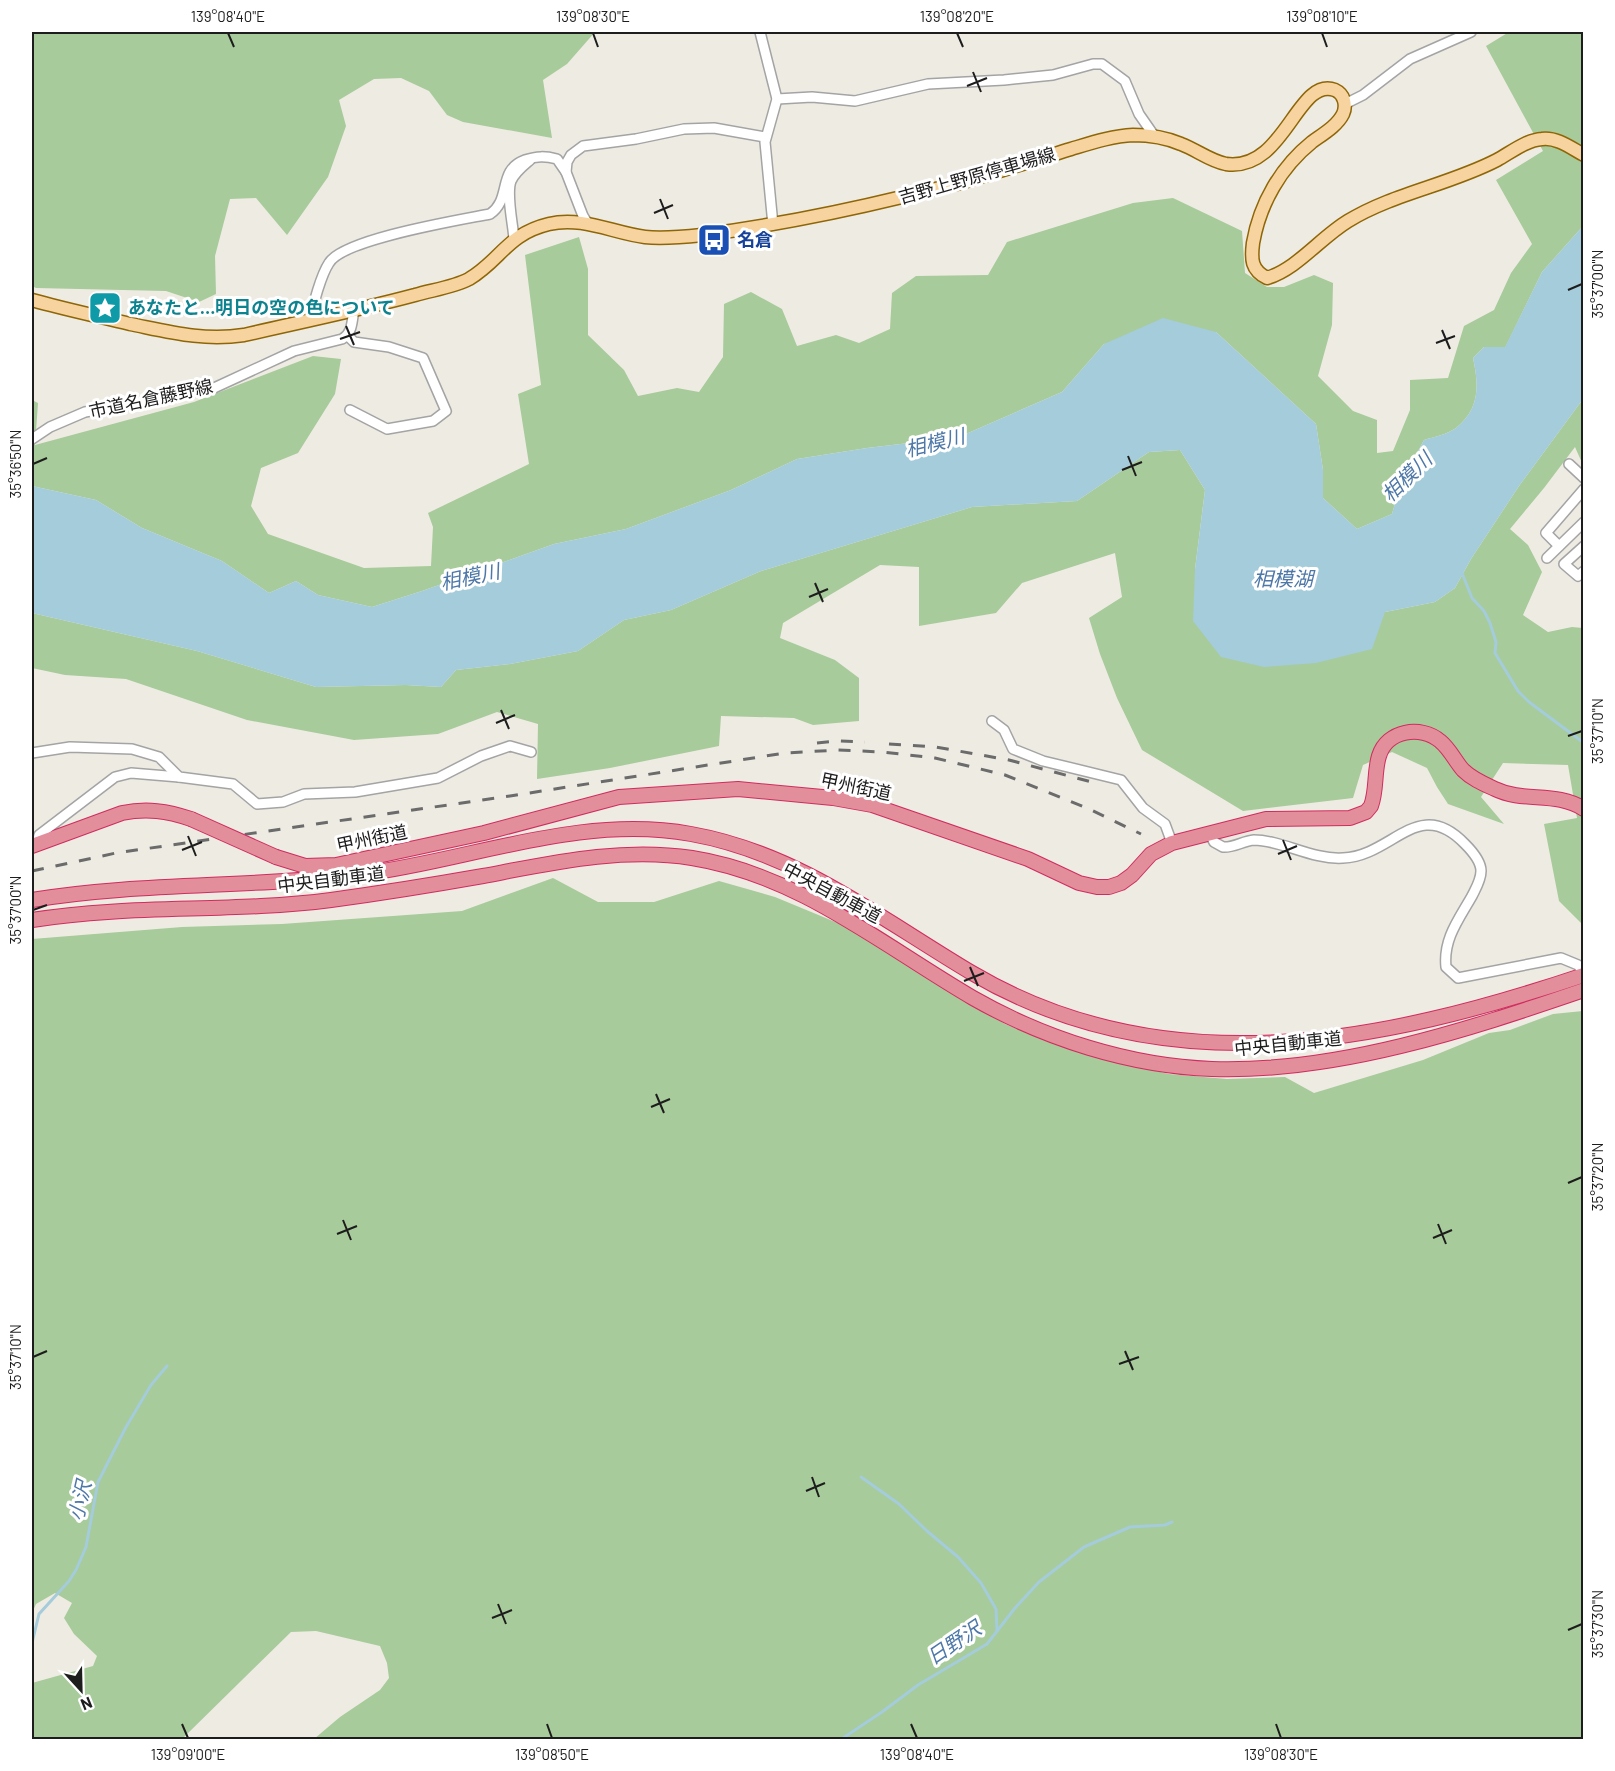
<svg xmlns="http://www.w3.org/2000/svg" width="1615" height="1771" font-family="Barlow,'Noto Sans JP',sans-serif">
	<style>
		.forest { fill: #a7cb9a }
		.water { fill: #a5ccda }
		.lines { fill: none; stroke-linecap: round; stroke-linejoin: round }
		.stream { stroke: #a5ccda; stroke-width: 3 }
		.minor-casing { stroke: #a4a4a4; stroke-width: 12 }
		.major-casing { stroke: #8f6607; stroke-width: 15 }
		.highway-casing { stroke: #d02c5f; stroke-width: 16 }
		.minor { stroke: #fff; stroke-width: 9 }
		.major { stroke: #f7d49f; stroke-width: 12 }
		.highway { stroke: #e28e9b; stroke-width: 14 }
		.rail { stroke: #6b6b6b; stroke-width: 3; stroke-dasharray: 12 12; stroke-linecap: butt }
		.highway-bridge-casing { stroke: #d02c5f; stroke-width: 16; stroke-linecap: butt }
		.highway-bridge { stroke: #e28e9b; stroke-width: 14 }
		.ticks { fill: none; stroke: #1d1d1d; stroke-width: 2 }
		.labels { text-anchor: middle; stroke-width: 6; stroke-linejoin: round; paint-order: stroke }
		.street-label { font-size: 18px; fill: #1d1d1d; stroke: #fff }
		.transit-label { font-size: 18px; font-weight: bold; fill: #164399; stroke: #fff; text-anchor: start }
		.culture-label { font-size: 18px; font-weight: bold; fill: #0d838f; stroke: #fff; text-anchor: start }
		.water-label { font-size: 20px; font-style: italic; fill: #4e78a8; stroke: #fff }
		.neatline { fill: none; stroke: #1d1d1d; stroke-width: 2 }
		.ticks-label { font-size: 15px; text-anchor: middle; fill: #1d1d1d }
	</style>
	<rect width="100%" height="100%" fill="#eeebe3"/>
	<g class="forest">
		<path d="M32,32H595L567,64L543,80L552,138L463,122L447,115L429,91L401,78L374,79L339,100L346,126L328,177L287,235L256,198L230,199L215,256L216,294L199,302L166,291L36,288L32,286Z"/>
		<path d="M1509,32H1583L1584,175L1581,180L1583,188V226L1542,272L1505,348L1484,347L1473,358C1479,385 1480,409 1456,428C1448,434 1434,437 1424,440L1401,483L1392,514L1357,529L1323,498V470L1316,424L1216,332L1104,344L1062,392L959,437L867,448L797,459L731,490L626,529L554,544L422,591L372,607L318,595L296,581L269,593L222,561L142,528L96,500L32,486V400L38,403L35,445L194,402L313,356L341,359L335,394L298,453L261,468L251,506L268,534L364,568L431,566L433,527L428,513L529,464L518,394L541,385L525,255L579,237L588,269V335L624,370L638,396L677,388L699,392L723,357L724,304L751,292L782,309L797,346L836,335L859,343L890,329L892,293L916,276L988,275L1007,242L1133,203L1173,198L1242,231L1245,273L1267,287H1284L1314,275L1333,283L1332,325L1318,376L1353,411L1377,420V453L1393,451L1410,410V380L1448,378L1464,326L1494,310L1511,273L1532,244L1496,180L1543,151L1486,46Z"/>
		<path d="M1583,399V465L1575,447L1544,488L1510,529L1528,545L1542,572L1523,615L1548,632L1572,627L1583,628V925L1559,901L1544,824L1577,818L1568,765L1503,763L1481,797L1504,824L1448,804L1437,787L1427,768L1392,752L1363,765L1353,798L1243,811L1142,750L1117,698L1100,654L1089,618L1122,597L1115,553L1022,583L996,613L919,626V567L880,565L783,623L780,638L835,660L859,678V721L813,725L794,718L721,716L719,746L610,768L537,779L538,724L497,712L438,734L354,740L247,720L126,679L65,675L32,668V613L197,651L316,687L406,685L441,687L456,670L510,664L578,651L624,620L671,610L761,571L972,507L1077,501L1149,452L1180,450L1205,490L1195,569L1385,612L1435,602L1455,588L1471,559L1519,486Z"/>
		<path d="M553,878L598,902H654L719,881L775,897L845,926L1005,1024L1053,1043L1096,1057L1169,1074L1227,1079L1285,1077L1314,1093L1423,1060L1489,1033L1510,1030L1553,1014L1583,1011V1739H314L340,1717L380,1690L389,1678L387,1663L380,1646L316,1631L291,1632L182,1739H32V1683L93,1666L97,1656L74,1634L64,1618L72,1603L55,1593L36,1604L32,1613V939L182,927L282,924L462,911Z"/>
	</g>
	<path class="water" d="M1583,226V399L1519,486L1471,559L1455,588L1435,602L1385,612L1372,649L1316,663L1264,667L1221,657L1193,621L1195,569L1205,490L1180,450L1149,452L1077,501L972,507L761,571L671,610L624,620L578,651L510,664L456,670L441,687L406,685L316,687L197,651L32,613V486L96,500L142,528L222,561L269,593L296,581L318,595L372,607L422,591L554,544L626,529L731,490L797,459L867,448L959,437L1062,392L1104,344L1163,318L1216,332L1316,424L1323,470V498L1357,529L1392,514L1401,483L1424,440C1434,437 1448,434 1456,428C1480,409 1479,385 1473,358L1484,347H1505L1542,272Z"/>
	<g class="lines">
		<g class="stream">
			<path d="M1462,573L1472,598L1484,611L1490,623L1496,642L1495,653L1518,691L1529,702L1584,743"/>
			<path d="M861,1477L899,1504L927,1531L958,1557L981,1583L996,1609L997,1631"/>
			<path d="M32,1643L39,1614L69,1581L76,1570L86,1547L98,1482L126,1427L151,1385L167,1366"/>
			<path d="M840,1740L882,1712L918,1685L987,1644L1015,1608L1039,1582L1084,1547L1130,1527L1165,1525L1172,1522"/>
		</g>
		<g class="minor-casing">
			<g id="minor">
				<path d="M760,32L777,99L765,142L773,225"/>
				<path d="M777,99L812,97L855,101L928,84L1004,80L1053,75L1093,64H1102L1125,81L1139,114L1155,137"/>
				<path d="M1345,104L1363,95L1410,59L1471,32"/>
				<path d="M588,224L583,216L566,172L567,162L571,155L583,146L636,139L684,129L714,128L765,137"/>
				<path d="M514,239C513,224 506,194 511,181C515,172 523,166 530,160"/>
				<path d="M310,319C313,305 321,275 329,263C343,239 460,220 490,214C512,199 497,170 525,160C537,156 545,156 557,159L566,172"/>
				<path d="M348,336L354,342L389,347L423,358L446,411L433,421L387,429L350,410"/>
				<path d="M32,439L50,427L85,412L214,388L294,351L342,339C353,333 352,320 354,309"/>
				<path d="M1569,464L1584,478"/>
				<path d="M1559,546L1546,533L1584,489"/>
				<path d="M1584,546L1564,564L1578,576L1584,571"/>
				<path d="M1547,558L1584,522"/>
				<path d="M992,721L1004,730L1013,749L1043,761L1121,780L1143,808L1165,824L1172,843"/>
				<path d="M32,753L70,747L132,749L159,757L179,777L233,784L257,804L283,802L304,794L355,792L438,778L481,756L510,746L531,752"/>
				<path d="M1210,834L1214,842L1223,847C1233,848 1243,841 1254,840C1282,840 1312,860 1343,858C1393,856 1418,795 1465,844C1472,851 1481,861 1481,871C1481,880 1476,888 1472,896C1459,919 1443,939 1446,967L1458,978L1561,958L1578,965L1584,974"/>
				<path d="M37,844L39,835L115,777L131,773L179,777"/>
			</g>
		</g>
		<g class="major-casing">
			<path id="major" d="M32,300C64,309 97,316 130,324C170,332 203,341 244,335C301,322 359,310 415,295C432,290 454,287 469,279C501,260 507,234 549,224C582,216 613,233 645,237C664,239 683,237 702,235C769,226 836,213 902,197C925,191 948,187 970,180C1004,170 1038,159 1071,149C1091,143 1112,136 1133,135C1148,135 1167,138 1181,144C1197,150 1210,161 1226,164C1285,172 1297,76 1335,90C1344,94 1347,105 1343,114C1337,126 1323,134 1312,142C1281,167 1260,203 1253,243C1251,259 1251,270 1267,278C1297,269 1320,238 1348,221C1394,193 1449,185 1497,160C1510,153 1526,140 1542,139C1557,137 1571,148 1584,155"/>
		</g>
		<g class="highway-casing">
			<g id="highway">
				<path d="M32,846L122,813C147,808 167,811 191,819"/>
				<path d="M276,857L305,866L336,865L484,833L619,797L738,789L833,798L872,805L1028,859L1079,883L1097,887H1109L1121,883L1132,875L1151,854L1172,843L1266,819L1350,818L1366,812L1371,806C1377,790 1374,772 1379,756C1387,730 1421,725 1440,741C1450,749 1455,761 1463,770C1472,779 1484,784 1495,789C1524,803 1556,791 1584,809"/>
				<path d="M32,900C141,882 253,888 363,874C471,860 580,814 691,834C798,853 881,919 972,973C1166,1087 1382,1043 1584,975"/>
				<path d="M32,920C131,904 231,913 331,900C382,893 432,885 483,876C552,863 622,847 692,858C799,875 882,945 973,998C1045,1039 1130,1066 1212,1069C1337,1073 1467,1030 1584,990"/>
			</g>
		</g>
		<use href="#minor" class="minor"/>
		<use href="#major" class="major"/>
		<use href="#highway" class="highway"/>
		<g class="rail">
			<path d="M817,743L838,741L865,742"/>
			<path d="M889,744L936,747L1009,760L1099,784"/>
			<path d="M32,871L116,853L510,796L785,753L838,750L882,752L935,758L1005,775L1087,808L1141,834"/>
		</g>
		<g class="highway-bridge-casing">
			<path id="highway-bridge" d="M191,819L276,857"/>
		</g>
		<use href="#highway-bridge" class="highway-bridge"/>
	</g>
	<path class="ticks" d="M228,33L234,47M593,33L598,47M957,33L963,47M1322,33L1327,47M973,72L981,92M967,86L987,78M660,199L668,219M654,213L673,205M1568,290L1582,284M346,326L354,345M1442,330L1450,349M340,339L360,332M1436,343L1455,336M1128,456L1136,476M33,464L47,458M1122,470L1142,462M815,583L823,602M809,597L828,589M501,710L509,729M496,723L515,715M1568,736L1582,731M188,836L196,856M1283,840L1291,860M182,850L202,842M1278,854L1297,846M33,910L47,905M970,967L978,986M964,981L984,973M656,1094L664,1113M651,1107L670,1099M1568,1183L1582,1177M343,1220L351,1240M1438,1224L1446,1244M337,1234L357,1226M1433,1238L1452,1230M1125,1351L1133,1370M33,1357L47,1351M1119,1364L1139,1357M812,1477L819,1497M806,1491L825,1483M498,1604L506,1624M492,1618L512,1610M1568,1630L1582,1624M182,1724L188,1738M547,1724L552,1738M911,1724L917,1738M1276,1724L1281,1738"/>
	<defs>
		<g id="bus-square" transform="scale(1.725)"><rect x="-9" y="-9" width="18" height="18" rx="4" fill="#1a4fb4" stroke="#fff"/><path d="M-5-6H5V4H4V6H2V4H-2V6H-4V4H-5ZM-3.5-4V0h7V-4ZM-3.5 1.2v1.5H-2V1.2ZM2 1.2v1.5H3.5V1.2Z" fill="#fff"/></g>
		<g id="sight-square" transform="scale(1.725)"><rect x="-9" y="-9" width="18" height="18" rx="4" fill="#0f9aa8" stroke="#fff"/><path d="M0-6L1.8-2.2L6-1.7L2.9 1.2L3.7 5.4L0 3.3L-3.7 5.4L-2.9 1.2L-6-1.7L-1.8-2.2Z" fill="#fff"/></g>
	</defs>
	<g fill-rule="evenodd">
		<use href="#bus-square" x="714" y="240"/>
		<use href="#sight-square" x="105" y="308"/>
	</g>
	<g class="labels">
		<g class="street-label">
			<text transform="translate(977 176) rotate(-16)" y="6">吉野上野原停車場線</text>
			<text transform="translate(151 399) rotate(-12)" y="6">市道名倉藤野線</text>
			<text transform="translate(856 787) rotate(12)" y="6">甲州街道</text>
			<text transform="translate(372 839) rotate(-12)" y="6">甲州街道</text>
			<text transform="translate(331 880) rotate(-7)" y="6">中央自動車道</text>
			<text transform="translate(832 893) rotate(28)" y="6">中央自動車道</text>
			<text transform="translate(1288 1044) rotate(-6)" y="6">中央自動車道</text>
		</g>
		<g class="transit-label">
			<text x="737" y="246">名倉</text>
		</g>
		<g class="culture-label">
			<text x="128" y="314">あなたと…明日の空の色について</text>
		</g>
		<g class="water-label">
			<text transform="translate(935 443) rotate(-14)" y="7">相模川</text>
			<text transform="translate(1407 477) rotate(-44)" y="7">相模川</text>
			<text transform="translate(470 577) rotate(-12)" y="7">相模川</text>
			<text x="1283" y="586">相模湖</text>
			<text transform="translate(80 1501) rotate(-77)" y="7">小沢</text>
			<text transform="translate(954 1643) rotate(-34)" y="7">日野沢</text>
		</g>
	</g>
	<rect width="1615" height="1771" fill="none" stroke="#ffffff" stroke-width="66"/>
	<g transform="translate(81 1690) rotate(158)" stroke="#ffffff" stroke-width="4.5" paint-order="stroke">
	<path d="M0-4.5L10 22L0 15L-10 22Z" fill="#1d1d1d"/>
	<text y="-9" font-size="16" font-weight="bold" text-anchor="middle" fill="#1d1d1d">N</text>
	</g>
	<rect x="33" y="33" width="1549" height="1705" class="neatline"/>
	<g class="ticks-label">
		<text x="228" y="22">139°08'40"E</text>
		<text x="593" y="22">139°08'30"E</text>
		<text x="957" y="22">139°08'20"E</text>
		<text x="1322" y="22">139°08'10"E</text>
		<text transform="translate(1598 284) rotate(-90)" y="5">35°37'00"N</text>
		<text transform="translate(16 464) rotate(-90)" y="5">35°36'50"N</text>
		<text transform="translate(1598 731) rotate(-90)" y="5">35°37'10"N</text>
		<text transform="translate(16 910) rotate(-90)" y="5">35°37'00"N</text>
		<text transform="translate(1598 1177) rotate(-90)" y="5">35°37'20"N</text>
		<text transform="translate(16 1357) rotate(-90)" y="5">35°37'10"N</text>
		<text transform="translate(1598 1624) rotate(-90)" y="5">35°37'30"N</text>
		<text x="188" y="1760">139°09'00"E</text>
		<text x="552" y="1760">139°08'50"E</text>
		<text x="917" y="1760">139°08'40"E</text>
		<text x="1281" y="1760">139°08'30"E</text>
	</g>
</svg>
